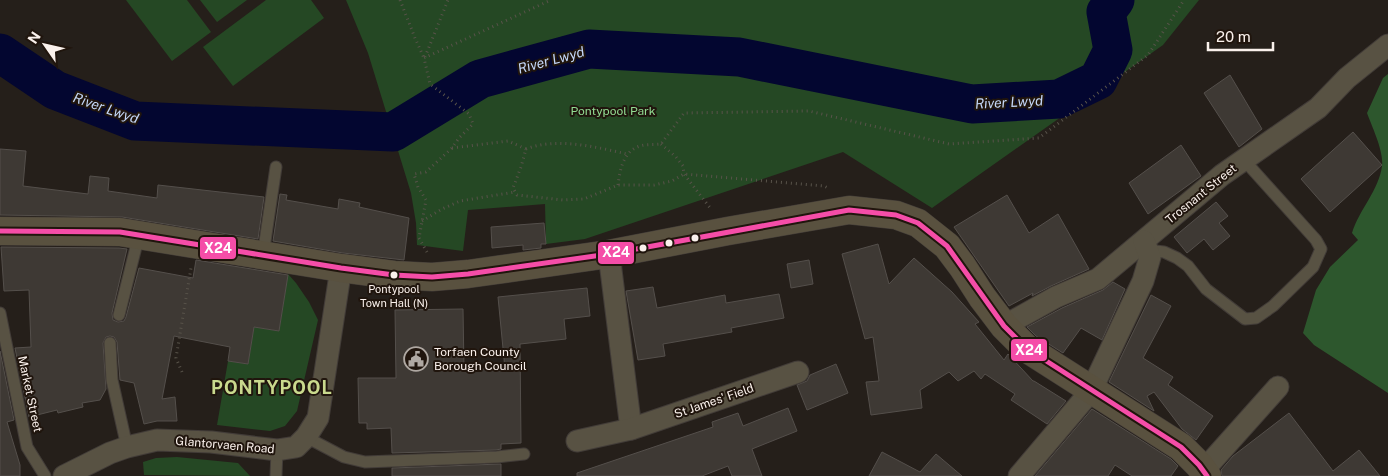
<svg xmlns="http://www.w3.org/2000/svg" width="1388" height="476" font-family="'Public Sans',sans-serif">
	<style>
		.green { fill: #254824 }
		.forest { fill: #2d572d }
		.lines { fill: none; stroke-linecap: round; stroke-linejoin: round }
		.river { stroke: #030630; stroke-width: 39 }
		.building { fill: #3e3934; stroke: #544f4b }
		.lane-casing { stroke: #423c38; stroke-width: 13 }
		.street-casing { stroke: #423c38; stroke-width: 23 }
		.secondary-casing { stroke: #423c38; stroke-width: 29 }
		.path { stroke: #58534a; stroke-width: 3; stroke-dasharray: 1 4; stroke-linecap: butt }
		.lane { stroke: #585243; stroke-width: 11 }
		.street { stroke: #585243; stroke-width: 21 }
		.secondary { stroke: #59513f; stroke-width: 28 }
		.bus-1-casing { stroke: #20150d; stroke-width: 9 }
		.bus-1 { stroke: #f54da8; stroke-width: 5 }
		.bus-dot { fill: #faf1ec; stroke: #20150d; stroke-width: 2 }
		.labels { text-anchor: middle; stroke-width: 4; stroke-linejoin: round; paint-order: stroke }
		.bus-label { font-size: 11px; fill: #faf1ec; stroke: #20150d }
		.park-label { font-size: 12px; fill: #92db92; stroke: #20150d }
		.street-label { font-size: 12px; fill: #faf1ec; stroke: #20150d }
		.poi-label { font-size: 12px; fill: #faf1ec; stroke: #20150d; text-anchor: start }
		.water-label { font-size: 14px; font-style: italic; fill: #c4d7f8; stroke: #20150d }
		.district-label { font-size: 18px; font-weight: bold; letter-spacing: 1px; fill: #c9d98d; stroke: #20150d }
		.line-badge { stroke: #20150d; stroke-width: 2 }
		.badge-label { font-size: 14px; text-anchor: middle; font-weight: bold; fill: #fff }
	</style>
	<rect width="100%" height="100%" fill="#251f1a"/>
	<g class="green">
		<path d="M126,0H187L211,32L172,61Z"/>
		<path d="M200,0H247L217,22Z"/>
		<path d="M266,0H311L324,18L233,86L203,47Z"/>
		<path d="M346,0H1199L1163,45L932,208L843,152L585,239L546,244L545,204L468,210L463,251L417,245L416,223L411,193L368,53Z"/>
		<path d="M288,274L296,283L309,302L318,320L297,411L285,426L270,431L217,425L228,361L248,364L254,327L279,331Z"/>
		<path d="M177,457L238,463L250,476L144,475L143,462L156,458Z"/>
	</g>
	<path class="forest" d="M1388,74V393L1314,345L1303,333L1316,290L1330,267L1358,240L1352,233C1359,210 1379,190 1382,166C1384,151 1372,127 1367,113L1383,78Z"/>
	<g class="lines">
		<path class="river" d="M0,53L55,90L135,121L393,132L480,79L589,49L739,57L972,104L1059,99L1098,80L1113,50L1106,12L1115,0"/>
	</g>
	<g class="building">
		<path d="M1230,75L1262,129L1239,147L1204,93Z"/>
		<path d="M1353,132L1382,165L1330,212L1301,179Z"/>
		<path d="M1181,145L1201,176L1148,214L1129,183Z"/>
		<path d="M0,149L26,151L23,186L88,194L90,176L109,178L108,191L157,198L158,185L264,197L258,239L122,217L0,215Z"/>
		<path d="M280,194L287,195L286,200L338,209L339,199L360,203L359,207L409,218L404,260L343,253L273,241Z"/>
		<path d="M1007,195L1029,233L1058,214L1089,269L1051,286L1032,296L1033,293L1009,306L954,227Z"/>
		<path d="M1216,202L1228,216L1219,223L1230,236L1213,250L1204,239L1187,253L1174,237Z"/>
		<path d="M544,223L546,244H541V248L523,250V245L492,248L491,227Z"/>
		<path d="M878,244L889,284L914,258L952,292L979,322L975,324L1004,360L1008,354L1033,381H1034L1066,401L1047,424L1011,400L1015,394L985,374L981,379L974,371L958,381L949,372L920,390L922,408L871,415L866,382L879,381L873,337L865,339L842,254Z"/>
		<path d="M1,247L119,248L127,249L112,313L113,320L118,322L124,321L126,317L139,268L193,278L196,260L288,275L279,331L254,327L248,364L228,361L230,347L174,336L162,399L175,397L177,421H157L144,424L134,383L120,380L117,342L114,337L110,336L106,337L103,343L106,389L100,400L82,403L83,407L58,413L57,410L29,417L15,348L31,347L29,290L4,291Z"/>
		<path d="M809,260L813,284L791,288L787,264Z"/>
		<path d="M1113,282L1125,289L1102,340L1081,328L1063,353L1036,336L1027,327L1062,308L1103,290Z"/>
		<path d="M653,287L657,308L725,295L726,303L779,294L784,318L731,328L732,332L663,344L665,356L638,360L626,291Z"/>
		<path d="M587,288L590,316L564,319L566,339L520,344L521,443L501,444V449L496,450L392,453L391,428L367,429V423H359L358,378H396L395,310L463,309L464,369H505L498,297Z"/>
		<path d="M1151,295L1171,306L1143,358L1173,377L1168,385L1213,416L1196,440L1182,429L1154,392L1147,396L1154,411L1109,382Z"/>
		<path d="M0,351L14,420L7,422L20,465V476H0Z"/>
		<path d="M836,364L848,393L807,410L797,385L807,381L810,375Z"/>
		<path d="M788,408L797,431L752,449L762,476H732L728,466L702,476H577V473L713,427L712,422L738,413L743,426Z"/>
		<path d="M1092,409L1171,459L1178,466L1171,476H1132L1115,465L1108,476H1035Z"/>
		<path d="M1289,413L1333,471L1359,450L1380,476H1222L1221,470L1233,456Z"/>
		<path d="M882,452L920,472L936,454L962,476H869Z"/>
		<path d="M501,464V476H392V468Z"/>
	</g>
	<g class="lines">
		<g class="lane-casing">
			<g id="lane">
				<path d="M1147,250L1164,252L1177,258L1188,266L1206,289L1245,319L1256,318L1273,306L1313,267L1321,249L1316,240L1244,160"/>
				<path d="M263,255L276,167"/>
				<path d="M0,313L27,447L45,476"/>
				<path d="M119,315L139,235"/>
				<path d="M110,343L112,380L127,447"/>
				<path d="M306,437L344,457L365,462L497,457L524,454"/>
				<path d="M276,476L277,450"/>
			</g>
		</g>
		<g class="street-casing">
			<g id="street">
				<path d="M609,254L631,429"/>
				<path d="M1004,326L1056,297L1098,279L1222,175L1318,108L1347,78L1388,45"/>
				<path d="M577,441L631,429L798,372"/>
				<path d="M1203,471L1278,387"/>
				<path d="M64,476L110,453L127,447L157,440L211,442L277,450L296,447L306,437L318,418L341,268"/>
				<path d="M1019,476L1091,391L1143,281L1150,257L1144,241"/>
			</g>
		</g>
		<g class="secondary-casing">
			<path id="secondary" d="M0,231L120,232L341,268L394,275L432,277L468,274L609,254L728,231L849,210L896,215L918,223L947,246L962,266L982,297L1004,326L1026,348L1181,447L1199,465L1207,476"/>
		</g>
		<g class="path">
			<path d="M400,0L415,38L424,58"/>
			<path d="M425,57L448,0"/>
			<path d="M661,144L676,157L683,166L684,174L711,209"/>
			<path d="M452,148L508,141L526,149L521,167L513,188L517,195L563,200L584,199L618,185H654L672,181L684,174L824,186L830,189"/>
			<path d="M526,149C556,137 596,147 627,154"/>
			<path d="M618,185C620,170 623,151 640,146C646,144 654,145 661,144L684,113L809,111L949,144L1039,138L1148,55L1184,0"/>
			<path d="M422,221L442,209L460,201L515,192"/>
			<path d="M427,252L419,238L426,200L418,187L414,174L426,172L452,148L459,138L473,124L469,114L430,84L424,58L551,0"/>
			<path d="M182,372L176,358L191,268"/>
		</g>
		<use href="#lane" class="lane"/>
		<use href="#street" class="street"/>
		<use href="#secondary" class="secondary"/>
		<g class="bus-1-casing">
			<path id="bus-1" d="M0,231L120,232L341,268L394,275L432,277L468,274L609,254L849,210L896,215L918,223L947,246L1004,326L1026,348L1181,447L1199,465L1207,476"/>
		</g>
		<use href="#bus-1" class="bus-1"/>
	</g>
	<defs>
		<g id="civic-ring" transform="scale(1.25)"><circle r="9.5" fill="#20150d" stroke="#afa8a2" stroke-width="1.5"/><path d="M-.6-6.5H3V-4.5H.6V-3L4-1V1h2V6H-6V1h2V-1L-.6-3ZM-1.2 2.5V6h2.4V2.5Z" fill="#afa8a2"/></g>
	</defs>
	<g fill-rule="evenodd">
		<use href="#civic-ring" x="416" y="359"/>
	</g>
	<g class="bus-dot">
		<circle cx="695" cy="238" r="4.5"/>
		<circle cx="669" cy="243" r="4.5"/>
		<circle cx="643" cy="248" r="4.5"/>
		<circle cx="394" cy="275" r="4.5"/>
	</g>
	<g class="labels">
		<g class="bus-label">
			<text x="394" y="293">Pontypool<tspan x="394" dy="14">Town Hall (N)</tspan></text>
		</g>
		<g class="park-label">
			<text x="613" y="115">Pontypool Park</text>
		</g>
		<g class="street-label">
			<text transform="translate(1201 194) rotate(-39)" y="4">Trosnant Street</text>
			<text transform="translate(30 394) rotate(78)" y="4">Market Street</text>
			<text transform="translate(714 401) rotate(-19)" y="4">St James' Field</text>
			<text transform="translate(225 445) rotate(5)" y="4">Glantorvaen Road</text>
		</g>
		<g class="poi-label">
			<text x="434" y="356">Torfaen County<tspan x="434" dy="14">Borough Council</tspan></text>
		</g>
		<g class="water-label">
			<text transform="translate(551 60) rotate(-15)" y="5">River Lwyd</text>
			<text transform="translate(1009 102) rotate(-3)" y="5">River Lwyd</text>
			<text transform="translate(106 108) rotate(19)" y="5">River Lwyd</text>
		</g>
		<g class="district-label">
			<text x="272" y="394">PONTYPOOL</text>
		</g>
	</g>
	<g class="line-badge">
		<rect x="199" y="236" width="38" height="24" rx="5" fill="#f54da8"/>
		<rect x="597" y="241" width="38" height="24" rx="5" fill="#f54da8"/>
		<rect x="1010" y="338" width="38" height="24" rx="5" fill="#f54da8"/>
	</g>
	<g class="badge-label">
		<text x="218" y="253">X24</text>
		<text x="616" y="257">X24</text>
		<text x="1029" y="355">X24</text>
	</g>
	<g transform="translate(45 45) rotate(304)" stroke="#20150d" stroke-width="4" paint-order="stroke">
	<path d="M0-4L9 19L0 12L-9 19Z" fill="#faf1ec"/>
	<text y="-8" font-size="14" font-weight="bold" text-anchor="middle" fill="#faf1ec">N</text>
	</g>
	<path d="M1208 42v8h65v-8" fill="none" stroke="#faf1ec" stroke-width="2.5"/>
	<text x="1216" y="42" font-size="15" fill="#faf1ec" stroke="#20150d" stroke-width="4" paint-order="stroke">20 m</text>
</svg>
